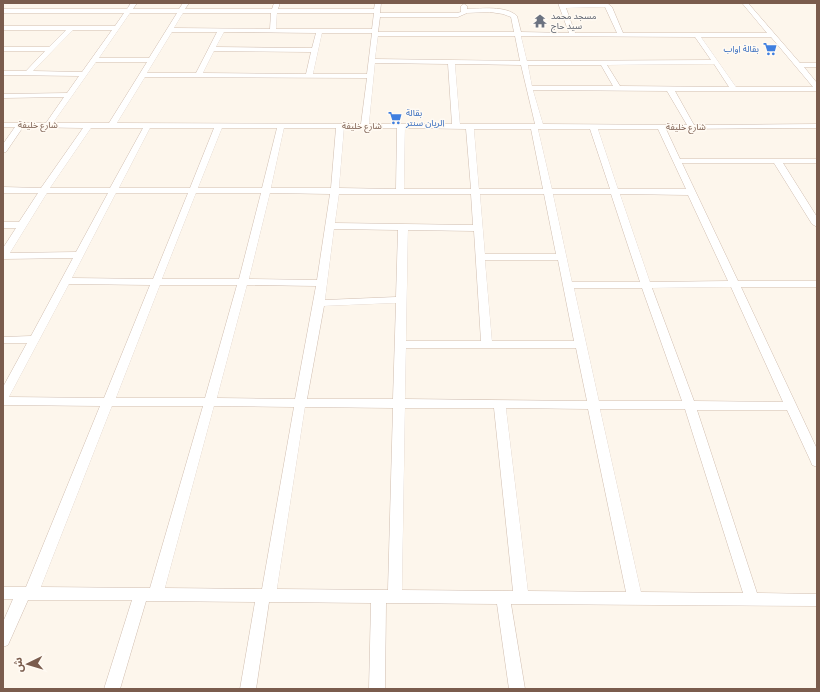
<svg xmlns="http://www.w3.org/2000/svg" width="820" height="692" font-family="'Roboto Condensed','Noto Sans Arabic',sans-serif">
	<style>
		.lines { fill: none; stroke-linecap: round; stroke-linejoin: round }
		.minor-casing { stroke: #d1beb0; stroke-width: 1 }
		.minor { fill: #fff; fill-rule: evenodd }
		.labels { text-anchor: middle; stroke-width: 3; stroke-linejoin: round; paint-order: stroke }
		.far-worship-label { font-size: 9px; fill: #5b616d; stroke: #fffaf3; text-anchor: start }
		.far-shop-label { font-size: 9px; fill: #366cbe; stroke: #fffaf3; text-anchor: end }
		.far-street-label { font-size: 9px; fill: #7a5c4d; stroke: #fffaf3 }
	</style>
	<rect width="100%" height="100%" fill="#fdf6ec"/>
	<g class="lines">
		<g class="minor-casing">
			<path id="minor" d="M131,3H137L133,9H179L183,3H189L185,9H272L274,3H280L278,9H374L375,3H381L380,13H457L461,12V6L464,4L467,6V9C482,9 505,5 517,16L521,32L569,33L558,3H607L612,7L623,33H767L742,3H748L800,63H817V67H804L817,83V91H675L694,125L817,124V128L666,129L680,159H817V163H783L817,217V227L812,224L774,163H682L738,281H817V287H741L817,449V467L812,465L811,462L787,410H697L757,593L817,594V606L511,604L525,689H509L497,604L386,603L385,689H369L371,603L269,602L256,689H240L255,602L146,601L120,689H104L132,600H28L8,645L3,647V622L13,599H3V587H26L100,406L3,405V387L27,343H3V337L31,336L73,258L3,259V248L16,228H3V222H19L38,193H3V187L41,188L83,128L23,127L6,152H3V144L15,127H3V123H46L64,97L3,98V94L67,93L79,76L3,75V71H26L45,51H3V47H49L66,30H3V26H115L124,13H3V9H127ZM605,7L617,33H575L566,8ZM490,12L503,14L511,17L514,32H378L380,17H458L467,13ZM130,13H177L149,58H99ZM183,13H271L270,29L174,28ZM277,13H374L372,29H276ZM73,30H112L82,72L33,71ZM172,32H217L196,73H147ZM224,32L316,33L312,48L216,47ZM322,33H372L367,74H313ZM378,36H515L520,61L375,59ZM521,36L695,37L711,60L527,61ZM701,37H771L813,87H736ZM214,51L311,52L306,74L203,73ZM96,62H147L109,123H53ZM375,63L448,64L452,124H369ZM455,64L521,65L535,124H460ZM714,64L729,87L620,86L607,65ZM528,65H601L613,86H532ZM145,77L367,78L361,124L117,123ZM533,90L667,91L687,125L543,124ZM91,128H143L110,188H50ZM150,128H214L190,188H119ZM222,128H277L262,188H198ZM284,128H336L331,188H271ZM344,128H397L396,189L339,188ZM405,128L466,129L471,189H404ZM474,129H531L543,189H479ZM538,129H590L610,189H552ZM598,129H658L686,189H618ZM47,193H108L76,252L10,253ZM116,193H188L153,279L72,278ZM196,193H261L239,279H162ZM270,193L330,194L317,280L249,279ZM339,194H471L473,225L335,223ZM480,194H544L556,254H485ZM553,194H611L640,282H572ZM620,194L688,195L728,281L650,282ZM334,229L398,230L396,297L325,300ZM408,230L474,231L481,341H406ZM485,260H558L574,341H492ZM69,284L150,285L104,398L9,397ZM160,285H237L205,398H116ZM247,285L316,286L295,399L217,398ZM731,287L783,402L694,401L652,288ZM574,288H642L682,401H599ZM396,303L393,399H307L324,306ZM406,348H576L587,401L405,399ZM112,406H203L150,588L41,587ZM214,406L294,407L262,589L165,588ZM305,407L393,408L388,590L277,589ZM405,408H494L513,591L402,590ZM506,408L588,409L626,592L528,591ZM600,409H685L743,593L641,592Z"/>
		</g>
		<use href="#minor" class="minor"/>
	</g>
	<defs>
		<g id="temple-bare" transform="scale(1.08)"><path d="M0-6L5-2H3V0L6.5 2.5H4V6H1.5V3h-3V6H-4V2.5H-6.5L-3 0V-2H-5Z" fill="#6b7280" stroke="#fffaf3" stroke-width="2.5" paint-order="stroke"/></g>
		<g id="supermarket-bare" transform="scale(1.08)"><path d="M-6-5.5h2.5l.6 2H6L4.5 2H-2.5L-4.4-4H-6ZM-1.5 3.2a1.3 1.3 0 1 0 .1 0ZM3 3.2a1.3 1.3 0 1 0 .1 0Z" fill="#3f7fe0" stroke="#fffaf3" stroke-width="2.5" paint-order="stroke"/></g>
	</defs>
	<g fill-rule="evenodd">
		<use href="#temple-bare" x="540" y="21"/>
		<use href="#supermarket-bare" x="770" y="49"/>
		<use href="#supermarket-bare" x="395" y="118"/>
	</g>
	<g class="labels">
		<g class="far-worship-label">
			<text x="551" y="19">مسجد محمد<tspan x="551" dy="10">سيد حاج</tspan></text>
		</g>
		<g class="far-shop-label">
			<text x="759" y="52">بقالة اواب</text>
			<text x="406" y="116" text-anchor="start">بقالة<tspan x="406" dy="10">الريان سنتر</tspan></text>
		</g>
		<g class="far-street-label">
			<text x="38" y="128">شارع خليفة</text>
			<text x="362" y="129">شارع خليفة</text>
			<text x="686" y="130">شارع خليفة</text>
		</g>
	</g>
	<rect width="820" height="692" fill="none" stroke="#7a5c4d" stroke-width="8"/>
	<g transform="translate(28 664) rotate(265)" stroke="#fffaf3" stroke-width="3" paint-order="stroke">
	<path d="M0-3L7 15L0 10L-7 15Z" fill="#7a5c4d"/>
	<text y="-6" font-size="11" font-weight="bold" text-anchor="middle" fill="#7a5c4d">ش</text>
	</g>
</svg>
